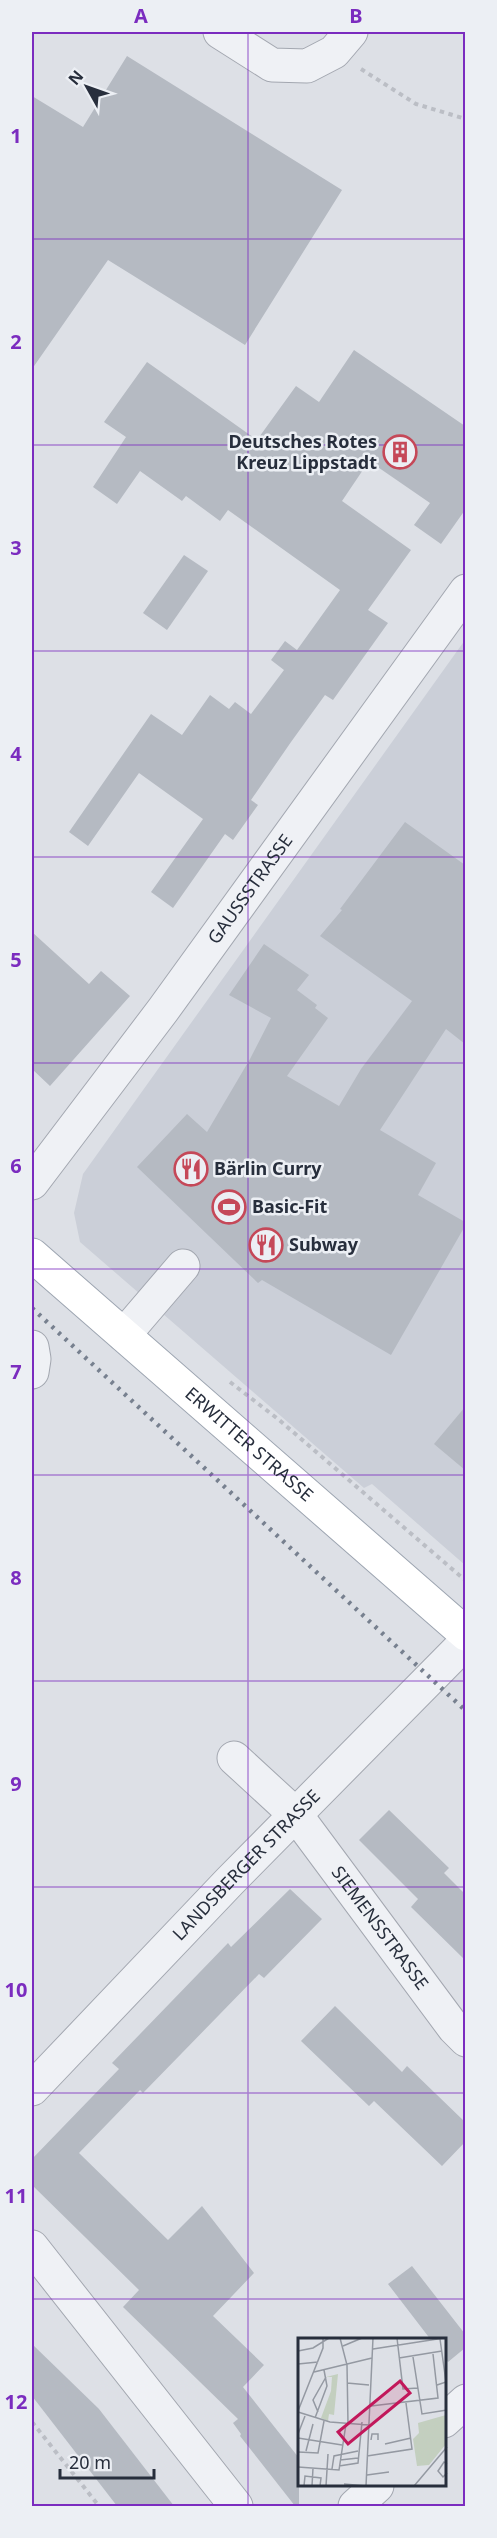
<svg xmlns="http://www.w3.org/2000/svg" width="497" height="2538" font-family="'Noto Sans',sans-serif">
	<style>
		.built { fill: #cbcfd8 }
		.building { fill: #b5bac2 }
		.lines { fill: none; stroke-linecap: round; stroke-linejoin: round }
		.minor-casing { stroke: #a3a7b0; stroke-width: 35 }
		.major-casing { stroke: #9da5b1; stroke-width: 35 }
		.path { stroke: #bbbec5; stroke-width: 4; stroke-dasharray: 4.5 4.5; stroke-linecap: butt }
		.minor { stroke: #eff1f5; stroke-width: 33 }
		.major { stroke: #fff; stroke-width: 33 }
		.rail { stroke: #77808f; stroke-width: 4.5; stroke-dasharray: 3 6; stroke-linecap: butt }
		.grid { fill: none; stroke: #7b2cbf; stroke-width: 1.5; stroke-opacity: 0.55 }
		.labels { text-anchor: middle; stroke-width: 5; stroke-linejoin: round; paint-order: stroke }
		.poi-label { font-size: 18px; font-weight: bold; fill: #272e3c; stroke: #eceff4; text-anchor: start }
		.street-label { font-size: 18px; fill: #272e3c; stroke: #eceff4 }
		.inset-road { fill: none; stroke: #9499a2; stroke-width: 1.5 }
		.view { fill: #c2185b; fill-opacity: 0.15; stroke: #c2185b; stroke-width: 3 }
		.inset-edge { fill: none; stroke: #272e3c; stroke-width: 3 }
		.neatline { fill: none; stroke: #7b2cbf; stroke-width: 2 }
		.grid-label { font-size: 20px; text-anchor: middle; font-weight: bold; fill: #7b2cbf }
	</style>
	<rect width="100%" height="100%" fill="#dde0e6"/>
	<path class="built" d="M465,640V1565L372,1484L364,1488L80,1242L74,1213L83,1174Z"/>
	<g class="building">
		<path d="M127,56L342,190L245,345L108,260L32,369V96L83,127Z"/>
		<path d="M354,350L465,426V510L441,544L414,525L430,503L369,461L342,501L411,550L368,610L388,623L333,700L325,695L291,742L251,800L258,805L233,840L225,834L173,908L151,892L203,819L139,773L88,846L69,832L151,714L182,735L210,695L229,709L235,702L251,714L284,670L271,660L285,641L297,650L340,590L228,510L220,521L186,496L182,501L140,471L117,504L93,487L126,437L104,422L147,362L257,440L296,386L319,402Z"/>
		<path d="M184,555L208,571L167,630L143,613Z"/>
		<path d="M405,822L465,865V1044L446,1029L380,1130L436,1163L418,1195L465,1222V1226L391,1355L262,1280L258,1283L137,1167L187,1114L207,1132L250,1059L271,1018L229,995L264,944L309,975L297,990L317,1005L315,1008L328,1018L287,1076L339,1106L361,1069L412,1001L320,936L342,910L340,909Z"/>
		<path d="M32,932L89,984L101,971L130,996L50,1086L32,1069Z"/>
		<path d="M465,1407V1470L434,1444Z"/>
		<path d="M389,1810L449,1868L444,1873L465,1894V1960L411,1907L418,1899L359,1840Z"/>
		<path d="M290,1889L322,1919L264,1978L259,1974L143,2093L140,2090L79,2153L168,2240L202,2206L254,2273L213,2316L264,2365L243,2387L299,2458V2506H295L240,2436L241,2434L233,2423L238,2419L123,2307L139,2290L32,2185V2159L119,2069L112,2063L228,1943L231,1947Z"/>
		<path d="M335,2006L402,2072L407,2066L465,2122V2142L442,2166L374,2101L369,2106L301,2041Z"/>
		<path d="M412,2266L465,2334V2348L448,2362L444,2357V2340H431L388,2284Z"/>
		<path d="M32,2344L99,2409L174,2506H117L32,2396Z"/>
	</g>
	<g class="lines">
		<g class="minor-casing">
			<g id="minor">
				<path d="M220,32L272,65L307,66L334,52L351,32"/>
				<path id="s1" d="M32,1183L163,1010L466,591"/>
				<path d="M124,1335L183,1266"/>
				<path d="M32,1347L34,1359L32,1372"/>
				<path id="s2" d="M234,1758L296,1815L454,2028L466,2040"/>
				<path id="s3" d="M32,2089L230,1881L466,1642"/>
				<path d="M32,2247L236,2506"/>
				<path d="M444,2421L466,2401"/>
				<path d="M355,2506L377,2486"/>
			</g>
		</g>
		<g class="major-casing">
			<g id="major">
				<path id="s4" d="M32,1255L466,1634"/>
			</g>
		</g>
		<g class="path">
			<path d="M361,69L416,104L466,119"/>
			<path d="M230,1382L278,1419L466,1581"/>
			<path d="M32,2422L99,2506"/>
		</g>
		<use href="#minor" class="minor"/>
		<use href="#major" class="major"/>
		<path class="rail" d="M32,1308L466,1711"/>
	</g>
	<path class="grid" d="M248,32V2506M32,239H466M32,445H466M32,651H466M32,857H466M32,1063H466M32,1269H466M32,1475H466M32,1681H466M32,1887H466M32,2093H466M32,2299H466"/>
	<defs>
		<g id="building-ring" transform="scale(1.725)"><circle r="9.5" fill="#eceff4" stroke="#c54858" stroke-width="1.5"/><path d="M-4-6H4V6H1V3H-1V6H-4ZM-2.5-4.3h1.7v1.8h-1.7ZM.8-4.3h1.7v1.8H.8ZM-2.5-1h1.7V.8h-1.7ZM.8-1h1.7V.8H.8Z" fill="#c54858"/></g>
		<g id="restaurant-ring" transform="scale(1.725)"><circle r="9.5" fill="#eceff4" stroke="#c54858" stroke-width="1.5"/><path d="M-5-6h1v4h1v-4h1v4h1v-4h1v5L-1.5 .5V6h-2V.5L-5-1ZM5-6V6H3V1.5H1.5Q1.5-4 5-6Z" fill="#c54858"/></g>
		<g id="stadium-ring" transform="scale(1.725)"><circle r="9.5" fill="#eceff4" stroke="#c54858" stroke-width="1.5"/><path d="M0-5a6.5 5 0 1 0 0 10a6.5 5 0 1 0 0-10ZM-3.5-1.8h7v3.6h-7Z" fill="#c54858"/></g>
	</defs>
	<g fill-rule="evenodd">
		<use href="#building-ring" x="400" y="452"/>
		<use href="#restaurant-ring" x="191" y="1169"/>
		<use href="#stadium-ring" x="229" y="1207"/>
		<use href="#restaurant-ring" x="266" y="1245"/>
	</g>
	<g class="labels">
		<g class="poi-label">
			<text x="377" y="448" text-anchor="end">Deutsches Rotes<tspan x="377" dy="21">Kreuz Lippstadt</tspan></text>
			<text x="214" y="1175">Bärlin Curry</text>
			<text x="252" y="1213">Basic-Fit</text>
			<text x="289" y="1251">Subway</text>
		</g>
		<g class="street-label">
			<text dy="6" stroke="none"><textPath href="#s1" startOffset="366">GAUSSSTRASSE</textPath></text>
			<text dy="6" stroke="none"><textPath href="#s4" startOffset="288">ERWITTER STRASSE</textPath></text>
			<text dy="6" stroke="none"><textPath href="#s3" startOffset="310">LANDSBERGER STRASSE</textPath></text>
			<text dy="6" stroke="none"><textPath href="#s2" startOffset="225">SIEMENSSTRASSE</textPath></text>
		</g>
	</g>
	<g transform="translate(298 2338)">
		<rect width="148" height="148" fill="#dde0e6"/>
		<path d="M40,36L36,77L31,76L30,83L23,80L33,53L34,39H28ZM148,77V106L131,127L119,128L115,101L121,95L120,85Z" fill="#c3cfbf"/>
		<path class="inset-road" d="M42,0L49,27L50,86M99,0L105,51L120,50M45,8L64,0M75,11L146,0M0,13L15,10L31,0M115,19L124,76L149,72M101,20L144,13M0,26L20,24M16,34L74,20M49,45L71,47M139,47L148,44L142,1M73,68L140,60L135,16M0,73L25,10V0M0,74L32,84L71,87M20,74L15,62L28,39M17,80L29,48L26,32M0,96L7,78M0,100L44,107M73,102L74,96H80V102M87,106L113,100M8,113L15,86M0,114L20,115L26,83M69,118L114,111L108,65M42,122L60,120M149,126L146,124L140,133L145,139L149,135M41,128L60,125L64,84M0,129L41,132L48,86M34,131L36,118L60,113M69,137L91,134M46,146L68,148M6,148L7,138L23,140L22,148M14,148L15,130M28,148L30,116M68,148L75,0M116,148L149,109"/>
		<path class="view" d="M102,43L112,55L50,106L40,94Z"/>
		<rect width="148" height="148" class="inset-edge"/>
	</g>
	<rect width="497" height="2538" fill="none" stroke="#eceff4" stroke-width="66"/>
	<g transform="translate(87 87) rotate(310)" stroke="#eceff4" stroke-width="4.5" paint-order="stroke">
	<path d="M0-4.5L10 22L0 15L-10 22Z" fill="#272e3c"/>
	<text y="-9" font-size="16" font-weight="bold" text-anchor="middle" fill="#272e3c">N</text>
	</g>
	<path d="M60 2469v9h94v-9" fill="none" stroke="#272e3c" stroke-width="3"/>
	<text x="69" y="2469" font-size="18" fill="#272e3c" stroke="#eceff4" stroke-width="4.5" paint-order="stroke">20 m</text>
	<rect x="33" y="33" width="431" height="2472" class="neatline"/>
	<g class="grid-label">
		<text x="141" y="23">A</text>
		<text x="356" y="23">B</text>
		<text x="16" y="143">1</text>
		<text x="16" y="349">2</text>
		<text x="16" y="555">3</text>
		<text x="16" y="761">4</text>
		<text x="16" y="967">5</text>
		<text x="16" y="1173">6</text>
		<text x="16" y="1379">7</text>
		<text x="16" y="1585">8</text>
		<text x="16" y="1791">9</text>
		<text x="16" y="1997">10</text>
		<text x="16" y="2203">11</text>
		<text x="16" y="2409">12</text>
	</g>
</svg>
